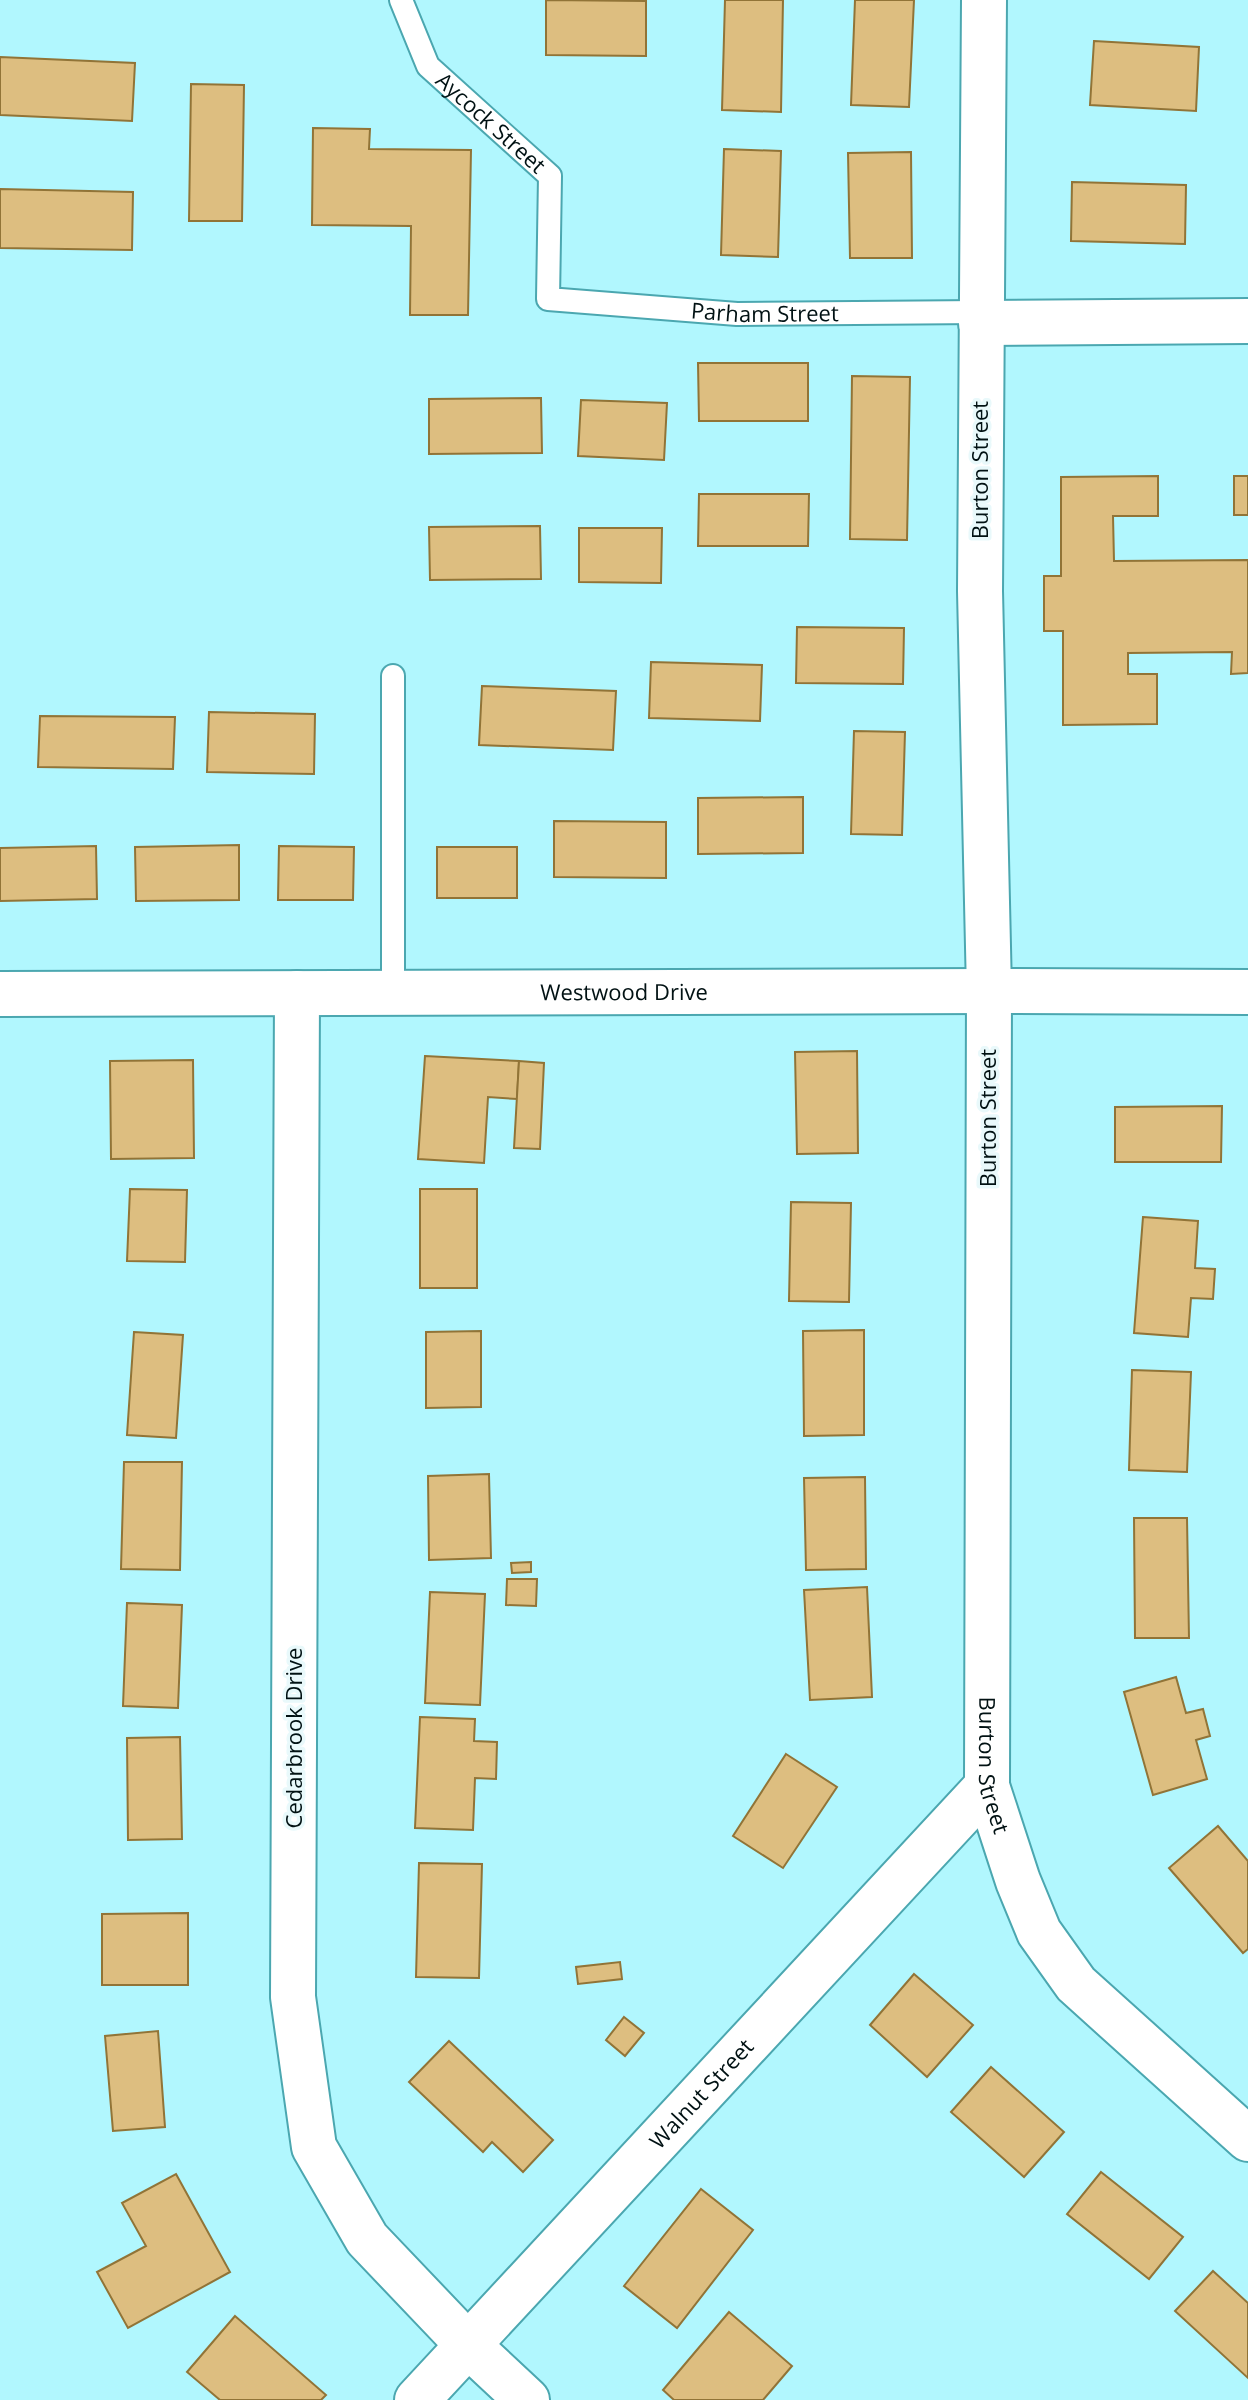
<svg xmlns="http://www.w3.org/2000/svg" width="1248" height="2400" font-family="'Open Sans',sans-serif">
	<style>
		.building { fill: #ddbe80; stroke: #917437; stroke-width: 2 }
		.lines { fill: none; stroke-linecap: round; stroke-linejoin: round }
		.lane-casing { stroke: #4ba7b0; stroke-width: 26 }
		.street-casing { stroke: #4ba7b0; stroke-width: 48 }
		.lane { stroke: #fff; stroke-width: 22 }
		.street { stroke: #fff; stroke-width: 44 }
		.labels { text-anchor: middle; stroke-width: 7; stroke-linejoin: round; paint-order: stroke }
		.street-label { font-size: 22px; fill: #011113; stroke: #e9f9fb }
	</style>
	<rect width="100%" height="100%" fill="#b1f7fe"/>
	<g class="building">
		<path d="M546,0L646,1V56L546,55Z"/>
		<path d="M725,0H783L781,112L722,110Z"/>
		<path d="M855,0H914L909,107L851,105Z"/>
		<path d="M1094,41L1199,47L1196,111L1090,105Z"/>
		<path d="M0,57L135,63L132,121L0,115Z"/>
		<path d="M191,84L244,85L242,221H189Z"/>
		<path d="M313,128L370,129L369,149L471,150L468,315H410L411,226L312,225Z"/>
		<path d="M724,149L781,151L778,257L721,255Z"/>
		<path d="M911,152L912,258H850L848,153Z"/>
		<path d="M1072,182L1186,185L1185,244L1071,241Z"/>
		<path d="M0,189L133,192L132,250L0,248Z"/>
		<path d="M698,363H808V421H699Z"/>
		<path d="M852,376L910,377L907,540L850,539Z"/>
		<path d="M541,398L542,453L429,454V399Z"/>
		<path d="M581,400L667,403L664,460L578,456Z"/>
		<path d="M1158,476V516H1113L1114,561L1248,560V673L1231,674L1232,652L1128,653V674H1157V724L1063,725V631H1044V576H1061V477Z"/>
		<rect x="1234" y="476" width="14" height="39"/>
		<path d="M699,494H809L808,546H698Z"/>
		<path d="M540,526L541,579L430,580L429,527Z"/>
		<path d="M579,528H662L661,583L579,582Z"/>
		<path d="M797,627L904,628L903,684L796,683Z"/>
		<path d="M651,662L762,665L760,721L649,718Z"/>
		<path d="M482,686L616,691L613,750L479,745Z"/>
		<path d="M209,712L315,714L314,774L207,772Z"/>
		<path d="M40,716L175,717L173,769L38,767Z"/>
		<path d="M854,731L905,732L902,835L851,834Z"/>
		<path d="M803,797V853L698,854V798Z"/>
		<path d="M554,821L666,822V878L554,877Z"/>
		<path d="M239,845V900L136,901L135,847Z"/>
		<path d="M96,846L97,899L0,901V848Z"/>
		<path d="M279,846L354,847L353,900H278Z"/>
		<rect x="437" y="847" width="80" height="51"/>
		<path d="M857,1051L858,1153L797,1154L795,1052Z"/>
		<path d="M425,1056L519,1061L517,1099L488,1097L484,1163L418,1159Z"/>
		<path d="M193,1060L194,1158L111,1159L110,1061Z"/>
		<path d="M519,1061L544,1063L540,1149L514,1148Z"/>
		<path d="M1222,1106L1221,1162H1115V1107Z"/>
		<path d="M130,1189L187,1190L185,1262L127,1261Z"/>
		<rect x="420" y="1189" width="57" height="99"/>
		<path d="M791,1202L851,1203L849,1302L789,1301Z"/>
		<path d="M1143,1217L1198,1221L1195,1268L1215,1269L1213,1299L1191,1298L1188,1337L1134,1333Z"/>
		<path d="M864,1330V1435L804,1436L803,1331Z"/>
		<path d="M481,1331V1407L426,1408V1332Z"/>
		<path d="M134,1332L183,1335L176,1438L127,1435Z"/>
		<path d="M1132,1370L1191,1372L1187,1472L1129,1470Z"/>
		<path d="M124,1462H182L180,1570L121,1569Z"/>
		<path d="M489,1474L491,1558L429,1560L428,1476Z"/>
		<path d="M865,1477L866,1569L806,1570L804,1478Z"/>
		<path d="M1134,1518H1187L1189,1638H1135Z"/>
		<path d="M531,1562V1572L512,1573L511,1563Z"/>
		<path d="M507,1579H537L536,1606L506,1605Z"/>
		<path d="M867,1587L872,1697L810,1700L804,1590Z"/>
		<path d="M430,1592L485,1594L480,1705L425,1703Z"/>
		<path d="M127,1603L182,1605L178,1708L123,1706Z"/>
		<path d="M1176,1677L1186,1713L1203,1709L1210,1736L1196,1740L1207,1779L1153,1795L1124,1692Z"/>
		<path d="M420,1717L475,1719L474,1741L497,1742L496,1779L475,1778L473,1830L415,1828Z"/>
		<path d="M180,1737L182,1839L128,1840L127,1738Z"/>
		<path d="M786,1754L837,1787L783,1868L733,1836Z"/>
		<path d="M1218,1826L1248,1861V1949L1243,1953L1169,1868Z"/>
		<path d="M419,1863L482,1864L479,1978L416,1977Z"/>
		<path d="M188,1913V1985H102V1914Z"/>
		<path d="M620,1962L622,1979L578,1984L576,1967Z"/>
		<path d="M914,1974L973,2025L927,2077L870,2025Z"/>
		<path d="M624,2017L644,2033L625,2056L606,2040Z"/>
		<path d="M158,2031L165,2127L113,2131L105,2036Z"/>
		<path d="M449,2041L553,2140L523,2172L492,2142L483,2152L409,2082Z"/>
		<path d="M991,2067L1064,2132L1024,2177L951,2112Z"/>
		<path d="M1101,2172L1183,2237L1149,2279L1067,2214Z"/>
		<path d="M176,2174L230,2272L128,2328L97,2272L146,2246L122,2203Z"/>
		<path d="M701,2189L753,2230L677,2328L624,2286Z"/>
		<path d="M1213,2271L1248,2303V2378L1175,2311Z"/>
		<path d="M729,2312L792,2366L763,2400H674L663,2390Z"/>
		<path d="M235,2316L326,2395L321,2400H220L187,2372Z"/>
	</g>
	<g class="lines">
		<g class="lane-casing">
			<g id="lane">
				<path id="s1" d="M401,0L428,66L550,176L548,299L737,314L981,312"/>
				<path d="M393,676V994"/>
			</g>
		</g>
		<g class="street-casing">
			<g id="street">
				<path id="s2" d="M984,0L980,591L989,991L987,1786L1018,1881L1039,1932L1076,1984L1248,2139"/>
				<path d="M981,323L1248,321"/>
				<path d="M297,993L293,1997L314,2147L367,2239L468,2345L527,2400"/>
				<path id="s3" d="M0,994L989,991L1248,992"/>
				<path id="s4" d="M417,2400L987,1786"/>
			</g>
		</g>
		<use href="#lane" class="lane"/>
		<use href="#street" class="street"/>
	</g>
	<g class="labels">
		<g class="street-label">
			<text dy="8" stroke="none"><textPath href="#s1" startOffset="156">Aycock Street</textPath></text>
			<text dy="8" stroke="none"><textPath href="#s1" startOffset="576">Parham Street</textPath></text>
			<text transform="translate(980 470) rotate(-90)" y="8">Burton Street</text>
			<text dy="8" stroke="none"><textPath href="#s3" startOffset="624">Westwood Drive</textPath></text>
			<text transform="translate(988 1118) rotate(-90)" y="8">Burton Street</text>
			<text transform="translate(294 1738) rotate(-90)" y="8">Cedarbrook Drive</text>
			<text dy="8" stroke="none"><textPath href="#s2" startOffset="1766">Burton Street</textPath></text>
			<text dy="8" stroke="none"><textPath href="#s4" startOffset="418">Walnut Street</textPath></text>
		</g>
	</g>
</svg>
